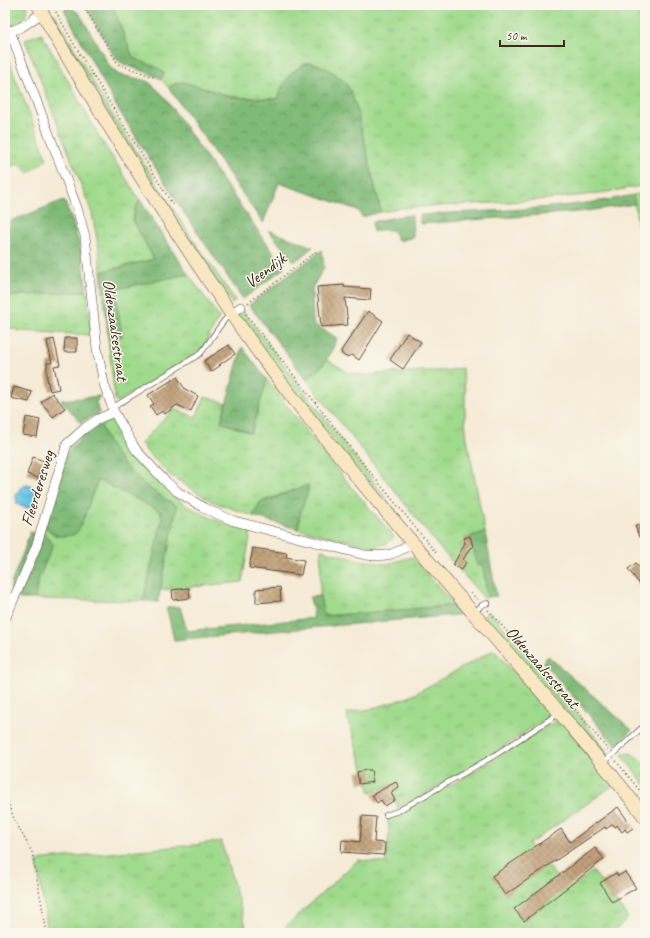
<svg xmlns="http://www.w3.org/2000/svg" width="650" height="938" font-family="Caveat,sans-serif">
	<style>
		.grass { fill: url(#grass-tufts); stroke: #6e8256 }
		.forest { fill: url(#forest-crowns); stroke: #5e724b }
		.water { fill: url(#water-waves); stroke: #517882 }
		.building { fill: url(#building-cross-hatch) }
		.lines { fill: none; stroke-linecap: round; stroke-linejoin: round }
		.lane-casing { stroke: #57473a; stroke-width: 6 }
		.street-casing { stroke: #57473a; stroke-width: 10 }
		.secondary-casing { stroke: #57473a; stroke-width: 14 }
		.path { stroke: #57473a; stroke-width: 1.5; stroke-dasharray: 1 3; stroke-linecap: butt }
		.lane { stroke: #fff; stroke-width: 4.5 }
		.street { stroke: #fff; stroke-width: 9 }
		.secondary { stroke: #f9e7c3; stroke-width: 13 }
		.labels { text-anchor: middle; stroke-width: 3; stroke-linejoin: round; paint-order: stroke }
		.street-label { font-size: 17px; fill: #3b2a1e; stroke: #fbf7ec }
	</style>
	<defs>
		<pattern id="grass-tufts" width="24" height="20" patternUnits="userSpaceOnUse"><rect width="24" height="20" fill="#a0da8d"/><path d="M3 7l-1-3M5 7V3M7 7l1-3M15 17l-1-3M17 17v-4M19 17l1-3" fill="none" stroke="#8bbb79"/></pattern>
		<pattern id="forest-crowns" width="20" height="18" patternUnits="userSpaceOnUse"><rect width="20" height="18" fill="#80ba78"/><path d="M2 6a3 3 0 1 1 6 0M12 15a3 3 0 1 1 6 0" fill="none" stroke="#6a9762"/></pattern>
		<pattern id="water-waves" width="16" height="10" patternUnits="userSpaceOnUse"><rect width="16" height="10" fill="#67c5e5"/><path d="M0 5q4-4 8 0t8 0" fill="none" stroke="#5aa9c4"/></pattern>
		<pattern id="building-cross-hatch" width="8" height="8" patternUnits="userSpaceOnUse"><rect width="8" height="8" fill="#c2a27c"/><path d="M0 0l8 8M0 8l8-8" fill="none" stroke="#9f8465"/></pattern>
	</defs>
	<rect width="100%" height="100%" fill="#fbf7ec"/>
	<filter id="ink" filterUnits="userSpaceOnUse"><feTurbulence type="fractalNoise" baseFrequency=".025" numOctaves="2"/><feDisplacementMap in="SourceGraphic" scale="8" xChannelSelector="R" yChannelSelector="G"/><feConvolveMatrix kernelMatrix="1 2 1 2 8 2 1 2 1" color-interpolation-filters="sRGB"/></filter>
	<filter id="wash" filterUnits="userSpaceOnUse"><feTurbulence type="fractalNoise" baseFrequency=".012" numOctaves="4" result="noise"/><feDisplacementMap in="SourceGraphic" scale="16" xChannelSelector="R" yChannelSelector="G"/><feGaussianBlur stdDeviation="0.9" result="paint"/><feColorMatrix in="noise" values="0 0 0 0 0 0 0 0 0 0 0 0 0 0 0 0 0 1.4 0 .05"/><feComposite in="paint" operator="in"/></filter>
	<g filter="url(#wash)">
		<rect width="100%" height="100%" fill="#f5ebd6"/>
		<g class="grass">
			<path d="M5,5H27L28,7C26,20 18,26 5,26Z"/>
			<path d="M112,5H645V185C565,202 482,203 400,208L381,212L356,106C353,99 351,92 347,86C341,77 319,61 308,63C303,64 299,67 295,70C287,76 281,87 280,97L276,99L232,97L183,82L176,83L169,88L161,79L164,73L133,58Z"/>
			<path d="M54,13L105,103L188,232L235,300L232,304L143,174L51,18Z"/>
			<path d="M41,33L103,143L140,200L135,209L133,220L154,259L101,272L99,250L92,213L25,40Z"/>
			<path d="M5,51L47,159L28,173L18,163L5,173Z"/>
			<path d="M645,193V269L633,195Z"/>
			<path d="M188,274L219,317L203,348L192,357L117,402L115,399L108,338L122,336L115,296L104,298L103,292Z"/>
			<path d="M87,291L91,335L20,331L5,326V294L13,296Z"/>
			<path d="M241,309L399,515L351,462L236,316Z"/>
			<path d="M327,360L348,372L363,375L422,371H444L462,368L465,389V421L467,439L485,532L478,534L487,592V597L485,599L439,547L306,379L316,372Z"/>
			<path d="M267,380L332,464L394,537L388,543L375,547L298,529L300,514L308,491V485L260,502L253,516L211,501L170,475L147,452L141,443L174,409L196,417L205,397L226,403L221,422L251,433Z"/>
			<path d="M110,419L128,448L148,472L185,505L213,519L251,532L242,582L160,590L177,506C150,491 127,473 111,447C106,440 104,432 100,424Z"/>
			<path d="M102,480L161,512L162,520L143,601L35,599L38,580L53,544L43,533L45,527L62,536L74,534L98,481Z"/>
			<path d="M321,550L360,560L386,564L412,557L449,599L460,605L324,616L320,599Z"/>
			<path d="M490,612L564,697L609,754L605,756L603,755L484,616V615Z"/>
			<path d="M494,650L526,686L554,713L499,750L421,797L398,808L391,785L370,792L350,725H349L347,713L371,709L409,697Z"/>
			<path d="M559,719L614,785L529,844L542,862L545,861L566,891L593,871L628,918L612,933H279L358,860L386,863L389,833L388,819L460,780Z"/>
			<path d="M624,753C634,752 638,758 645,764V785L622,755Z"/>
			<path d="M221,841L248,933H48L37,862L46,859L193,845Z"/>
		</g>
		<g class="forest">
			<path d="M82,5H112L133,58L158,68L164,73L161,79C147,70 129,69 116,59L89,12Z"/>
			<path d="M66,8L73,9L80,14L110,67L119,75L140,79L149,82L163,95L284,268L243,299L186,216L115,104L64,9Z"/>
			<path d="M309,63C322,64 339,74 347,85C351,92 353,99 356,106L381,212L362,217L359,211L355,209L279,183L263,223L169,88L176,83L183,82L232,97L276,99L279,97C282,80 295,68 309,63Z"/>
			<path d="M633,195L635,204L579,212L420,224V215C490,210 564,210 633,195Z"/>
			<path d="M64,200L73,223L82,254L87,291L13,296L5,294V239L11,221Z"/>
			<path d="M140,200L188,274L103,292L101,272L154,259L133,220L135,209Z"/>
			<path d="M412,215L413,237L400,241L398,240C396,238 396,236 395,234C391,226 379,231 373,232L372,222L401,216Z"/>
			<path d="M268,230L313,247L294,262Z"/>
			<path d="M322,250L324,268L312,288L313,322L317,326L337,338C329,358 324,367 306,379L249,305Z"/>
			<path d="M116,296L122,336L108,338L104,298Z"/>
			<path d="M242,347L267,380L251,433L221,422Z"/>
			<path d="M100,396L96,402L99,413L81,423L61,400Z"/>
			<path d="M100,424C104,432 106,440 111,447C127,473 150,491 177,506L158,602L143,601L162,520L161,512L99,480C92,489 82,531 75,534C71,536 62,536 56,536L45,527L67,452C77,440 87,431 100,424Z"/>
			<path d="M308,485V491L300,514L298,529L253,516L260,503Z"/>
			<path d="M30,532L35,533L23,570L12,594L11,587L12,581L23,553Z"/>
			<path d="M485,532L496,594L497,596L487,597L484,567L477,563L470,537L477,534Z"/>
			<path d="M43,533L53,544L38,580L35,599H19L20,592L30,573Z"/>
			<path d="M320,596L324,616L460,605L467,614L174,640L168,613L166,610L168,607H180L187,631L314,618L310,597Z"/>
			<path d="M548,656L632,730L616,746L543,662Z"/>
		</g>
		<path class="water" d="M26,485C47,485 38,519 17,504L16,496L20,488Z"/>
		<g id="blocks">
			<g class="building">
				<path d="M344,285V287L371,289L370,300L345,298L348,325L321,327L317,287Z"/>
				<path d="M368,311L383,321L359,360L352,355L346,357L342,354L341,351Z"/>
				<path d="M407,333L421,342L403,369L390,360Z"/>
				<path d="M65,338H77V352H64Z"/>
				<path d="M54,339L60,365L54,366L59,389L50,391L47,379V363H52L47,341Z"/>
				<path d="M229,345L235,354L219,365H221L211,372L204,361Z"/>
				<path d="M177,377L185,389L198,396L191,411L177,405L165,414L163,411L156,415L150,406L154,404L148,395Z"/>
				<path d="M14,387L32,392L29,402L11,398Z"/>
				<path d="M52,393L65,408L53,417L41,402Z"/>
				<path d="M26,417L40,420L37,437L23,435Z"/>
				<path d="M33,457L44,461L38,478L27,474Z"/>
				<path d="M643,523L645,528V534L639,537L635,526Z"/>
				<path d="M470,536L473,547L470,548L463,560L466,562L462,570L453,565L465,543L464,538Z"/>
				<path d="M253,548L287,553L286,557L304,560L301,575L249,568Z"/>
				<path d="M636,563L645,575V591L628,569Z"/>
				<path d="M280,587L281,601L256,603V589Z"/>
				<path d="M189,588L190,598L173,600L172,590Z"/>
				<path d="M366,770H371L373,782L359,784L357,772Z"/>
				<path d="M396,782L399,787L392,791L393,792L391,793L395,800L385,806L381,800L377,803L372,795Z"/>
				<path d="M618,807L633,828L627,832L625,829L622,832L617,825L615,827L613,824L606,829L605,827L505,895L492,876L561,829L570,842Z"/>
				<path d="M362,816L376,817L374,842L385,843L384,855L341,852L342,840L360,842Z"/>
				<path d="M595,848L604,859L524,921L514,909Z"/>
				<path d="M625,872L636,888L612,902L600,883L616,873L618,876Z"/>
			</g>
		</g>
	</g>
	<g filter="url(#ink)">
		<use href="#blocks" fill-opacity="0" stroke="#57473a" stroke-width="1"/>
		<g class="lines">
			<g class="lane-casing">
				<g id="lane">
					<path d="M112,408L200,354C211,341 218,326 230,314"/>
					<path d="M474,613L482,605L488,603"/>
					<path d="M603,762L612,755L645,725"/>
					<path d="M386,815L398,811L492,757L558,714"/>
				</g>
			</g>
			<g class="street-casing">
				<g id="street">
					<path d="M5,31C19,32 31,20 42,13"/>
					<path d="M10,31L77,208L85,236L97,348L104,384L114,412L136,450L164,480L178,492L206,509L234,521L365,555C387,557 395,555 413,542"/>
					<path d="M230,314L241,307"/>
					<path d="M6,617L36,547L67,444L85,428L98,419L114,412"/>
				</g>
			</g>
			<g class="secondary-casing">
				<path id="secondary" d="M38,5C76,75 119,143 162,210C205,276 248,341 297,403C354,475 414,545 474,614C532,681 591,747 645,817"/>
			</g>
			<g class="path">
				<path d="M52,5L78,51L174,207"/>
				<path d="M79,5L86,10L118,64L154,77"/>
				<path d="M53,7L59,5"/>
				<path d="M248,303L317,251"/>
				<path d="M246,314L356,455L437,554"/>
				<path d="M471,593L478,600"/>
				<path d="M488,610C529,656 570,701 608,750"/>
				<path d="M616,761L645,797"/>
				<path d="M5,790L10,809L15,821L32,852L47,933"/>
			</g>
			<use href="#lane" class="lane"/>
			<use href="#street" class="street"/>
			<use href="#secondary" class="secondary"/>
		</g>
	</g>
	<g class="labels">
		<g class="street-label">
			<text transform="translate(265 270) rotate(-37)" y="6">Veendijk</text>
			<text transform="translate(116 330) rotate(82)" y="6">Oldenzaalsestraat</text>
			<text transform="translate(37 488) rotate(-73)" y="6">Fleerderesweg</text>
			<text transform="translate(543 667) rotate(49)" y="6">Oldenzaalsestraat</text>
		</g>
	</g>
	<rect width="650" height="938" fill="none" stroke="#fbf7ec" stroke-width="20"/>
	<path d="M500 40v6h64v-6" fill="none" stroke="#3b2a1e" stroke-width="2"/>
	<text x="506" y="40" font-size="12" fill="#3b2a1e" stroke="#fbf7ec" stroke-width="3" paint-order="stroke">50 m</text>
</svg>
